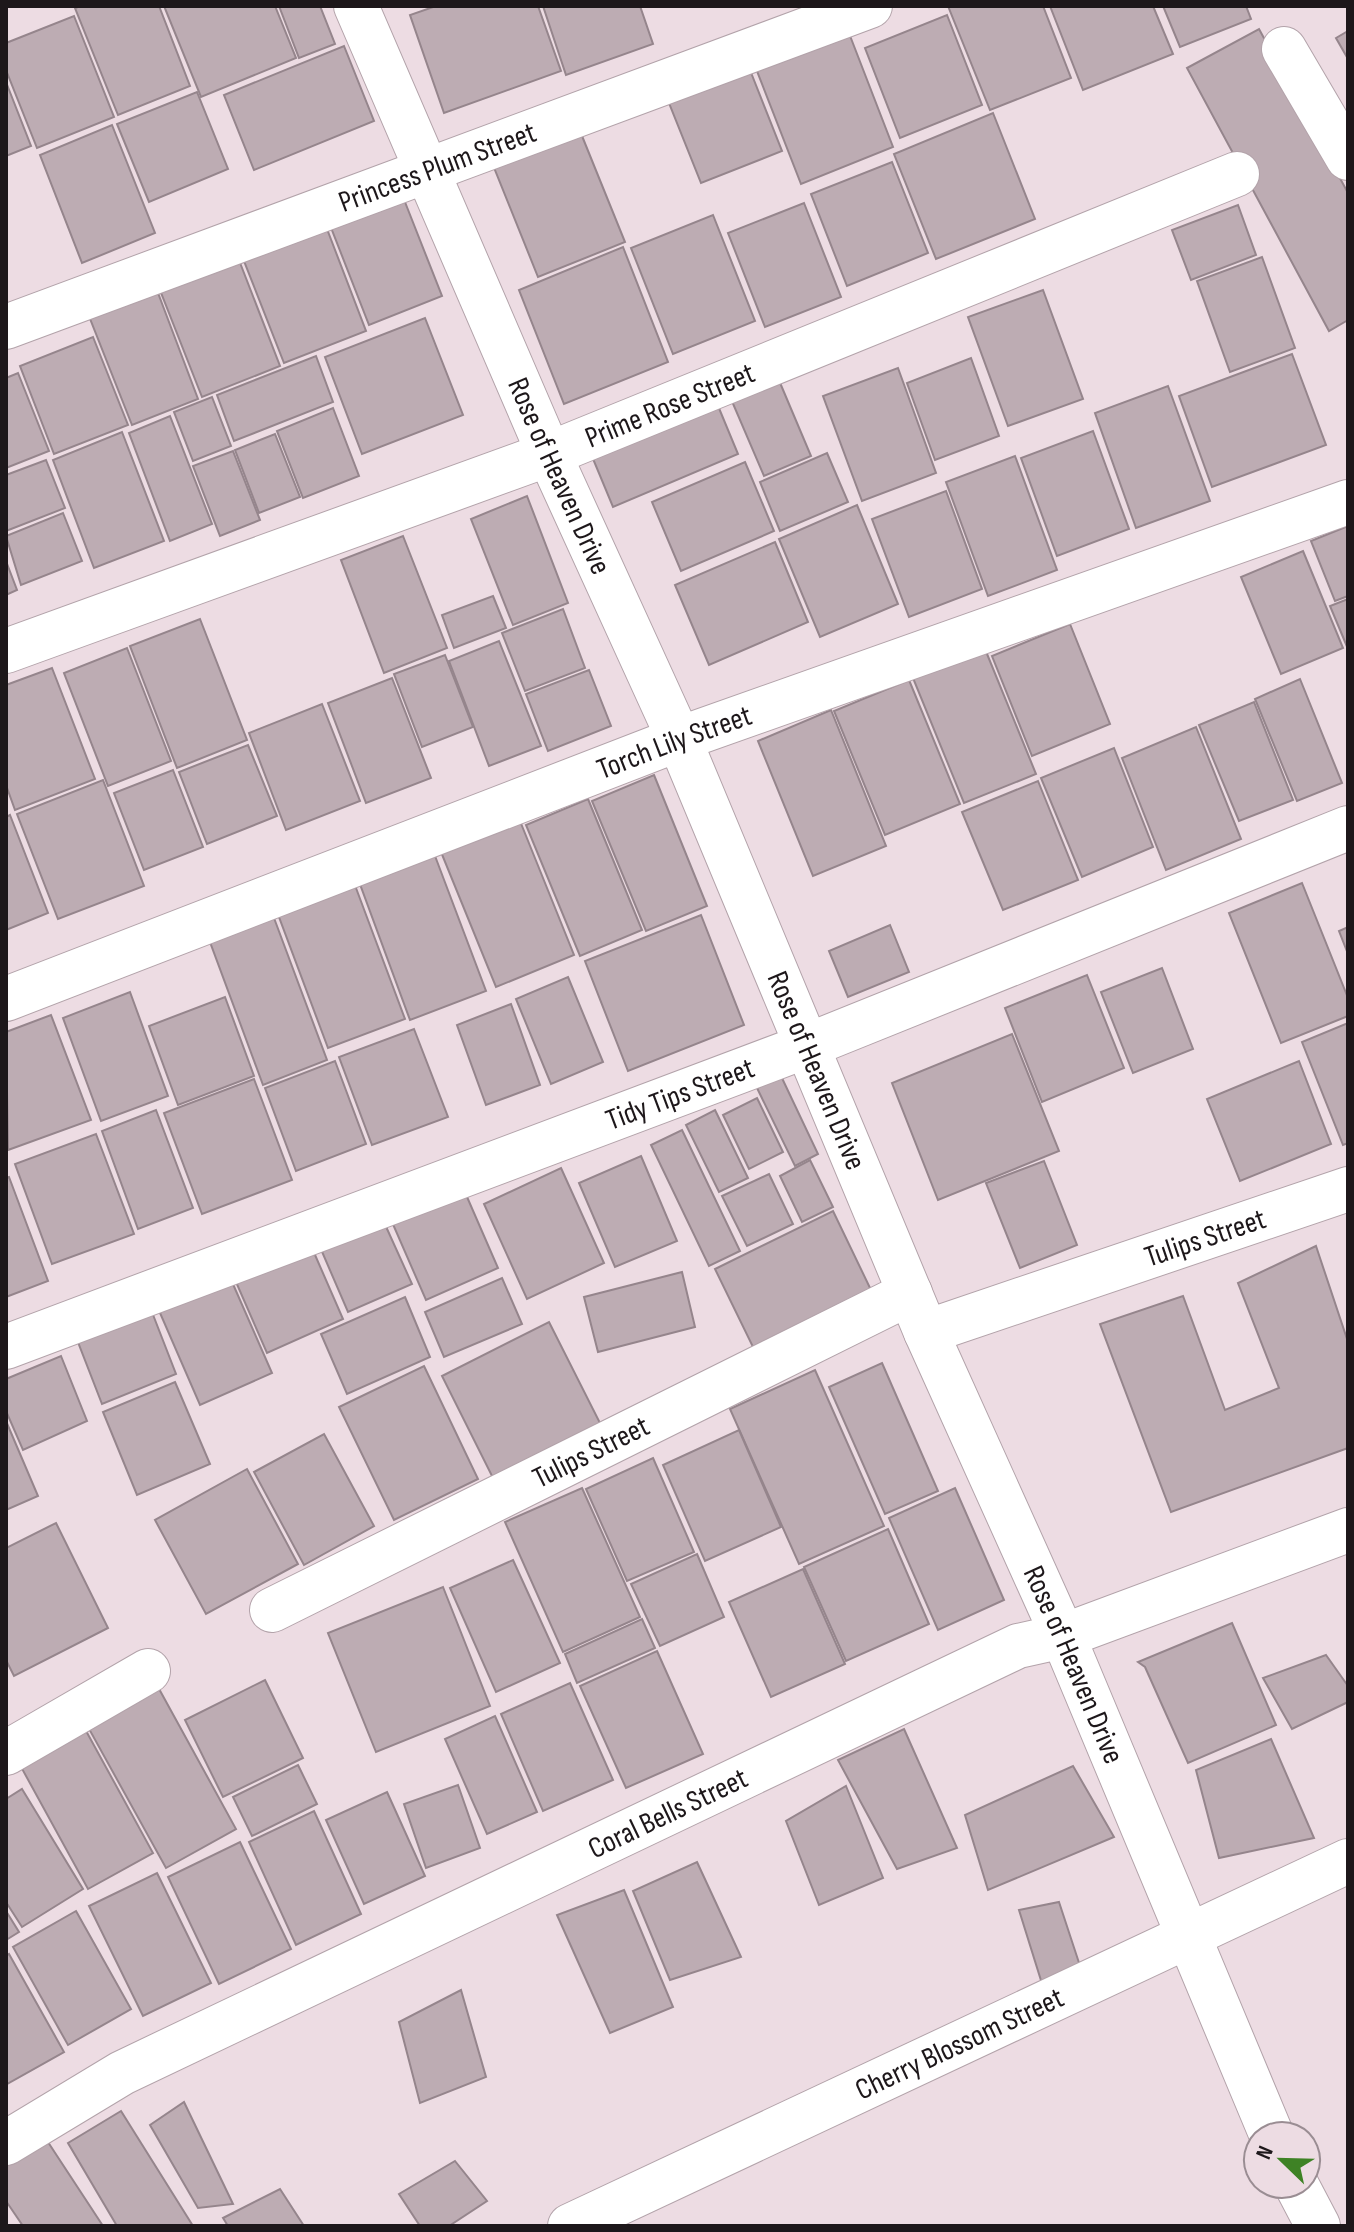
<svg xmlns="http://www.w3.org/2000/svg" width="1354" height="2232" font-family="'Sofia Sans Condensed',sans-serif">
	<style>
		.building { fill: #bdacb3; stroke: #95858c; stroke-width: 2 }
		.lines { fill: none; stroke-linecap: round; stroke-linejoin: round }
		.minor-casing { stroke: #b3a3aa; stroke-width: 46 }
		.tertiary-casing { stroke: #b3a3aa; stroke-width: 46 }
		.minor { stroke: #fff; stroke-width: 44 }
		.tertiary { stroke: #fff; stroke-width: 44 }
		.labels { text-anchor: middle; stroke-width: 6; stroke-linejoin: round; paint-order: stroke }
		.street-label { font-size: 30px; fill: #1d171a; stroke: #eddce3 }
	</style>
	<rect width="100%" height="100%" fill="#eddce3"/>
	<g class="building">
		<path d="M81,6H159L190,86L118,115L75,8Z"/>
		<path d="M164,6H275L296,58L201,97Z"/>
		<path d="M279,6H320L335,44L299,58Z"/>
		<path d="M436,6H538L561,71L444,113L410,15Z"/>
		<path d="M543,6H640L653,44L566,75Z"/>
		<path d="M948,6H1043L1071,78L990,110Z"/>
		<path d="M1050,6H1153L1173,54L1083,90Z"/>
		<path d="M1163,6H1246L1251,19L1180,47Z"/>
		<path d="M947,15L982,105L900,138L865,48Z"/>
		<path d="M74,16L114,117L37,148L6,70V43Z"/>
		<path d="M847,28L893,147L801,184L755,66Z"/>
		<path d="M1259,29L1348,193V320L1329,331L1187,68Z"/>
		<path d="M1348,31V59L1336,38Z"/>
		<path d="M344,46L374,121L254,170L224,95Z"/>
		<path d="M748,65L782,151L701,183L667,98Z"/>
		<path d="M6,82L31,146L6,156Z"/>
		<path d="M197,92L228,169L149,202L117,124Z"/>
		<path d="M993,113L1035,219L936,259L894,154Z"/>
		<path d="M112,125L155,233L82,263L40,155Z"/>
		<path d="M580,131L625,242L538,277L493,165Z"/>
		<path d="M892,162L928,253L847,286L811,194Z"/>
		<path d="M403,197L442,296L369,325L330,225Z"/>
		<path d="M804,203L841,297L765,327L728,233Z"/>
		<path d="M1238,205L1256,255L1191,280L1172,230Z"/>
		<path d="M713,215L755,321L673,354L631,248Z"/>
		<path d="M327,229L366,331L284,363L244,261Z"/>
		<path d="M623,247L668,362L564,404L519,290Z"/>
		<path d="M237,255L280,366L202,397L158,285Z"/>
		<path d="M1262,257L1295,348L1230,372L1197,281Z"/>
		<path d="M155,285L198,399L132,425L87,311Z"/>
		<path d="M1043,290L1083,399L1008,426L968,317Z"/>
		<path d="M425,318L463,415L362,454L325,357Z"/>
		<path d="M93,337L128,425L54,454L20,366Z"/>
		<path d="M1292,354L1326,445L1212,487L1179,396Z"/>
		<path d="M316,356L333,402L234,441L217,395Z"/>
		<path d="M971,358L999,436L935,460L907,383Z"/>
		<path d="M898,368L936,473L862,501L823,396Z"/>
		<path d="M18,373L49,451L6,468V378Z"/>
		<path d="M778,378L811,456L764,476L731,399Z"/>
		<path d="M1168,386L1210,501L1136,528L1095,413Z"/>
		<path d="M212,397L231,446L193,461L174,412Z"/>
		<path d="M716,401L738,454L613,507L591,454Z"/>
		<path d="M333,408L359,476L303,498L277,431Z"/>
		<path d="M170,416L212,524L170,541L129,433Z"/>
		<path d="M1093,431L1129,529L1057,556L1021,458Z"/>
		<path d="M122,432L164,541L94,568L53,460Z"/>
		<path d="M275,434L300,497L259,513L235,450Z"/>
		<path d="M233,451L260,520L220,536L193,466Z"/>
		<path d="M827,453L848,502L780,531L760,482Z"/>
		<path d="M1015,456L1057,570L988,596L946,482Z"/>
		<path d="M46,460L65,508L6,531V475Z"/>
		<path d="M745,462L774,531L681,571L652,502Z"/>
		<path d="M946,491L982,589L909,617L872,519Z"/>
		<path d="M527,496L568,603L513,625L471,519Z"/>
		<path d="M857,505L898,604L820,637L779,539Z"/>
		<path d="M63,513L82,561L21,585L6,536Z"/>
		<path d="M1348,526V596L1335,601L1311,541Z"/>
		<path d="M403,536L447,648L384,673L341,560Z"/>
		<path d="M775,542L808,622L709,665L675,585Z"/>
		<path d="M1303,551L1343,648L1281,674L1241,577Z"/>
		<path d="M6,561L17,590L6,595Z"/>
		<path d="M493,596L506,628L454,648L442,615Z"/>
		<path d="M1348,599V649L1330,606Z"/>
		<path d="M563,609L585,668L525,691L502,633Z"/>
		<path d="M200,619L247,740L177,768L130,646Z"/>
		<path d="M1070,624L1110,724L1032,756L992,656Z"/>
		<path d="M499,641L541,746L489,766L449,661Z"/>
		<path d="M127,648L171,761L108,786L64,673Z"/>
		<path d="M985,649L1036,774L964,803L913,678Z"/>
		<path d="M445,655L473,727L422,747L394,674Z"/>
		<path d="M52,668L95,779L15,810L6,785V685Z"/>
		<path d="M589,670L611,726L548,751L526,694Z"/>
		<path d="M392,678L431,778L366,803L328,703Z"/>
		<path d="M1300,679L1342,783L1297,801L1255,699Z"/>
		<path d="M909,680L960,804L885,835L834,711Z"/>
		<path d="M1254,702L1293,800L1239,821L1199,725Z"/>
		<path d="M322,704L360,801L286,830L249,733Z"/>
		<path d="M831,710L886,846L813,876L758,741Z"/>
		<path d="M1196,727L1241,839L1166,870L1122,758Z"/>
		<path d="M248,745L277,816L207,844L179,772Z"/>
		<path d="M1114,748L1153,847L1082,877L1041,778Z"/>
		<path d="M173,770L203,847L144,870L114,793Z"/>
		<path d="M654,775L707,906L646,931L592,801Z"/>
		<path d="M103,780L144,886L58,919L17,814Z"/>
		<path d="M1038,781L1078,880L1003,910L962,812Z"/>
		<path d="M588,799L642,930L580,956L526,825Z"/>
		<path d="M10,815L48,913L6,930V817Z"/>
		<path d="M520,821L574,955L496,987L441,852Z"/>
		<path d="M432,848L486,991L410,1020L357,876Z"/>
		<path d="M353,880L405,1019L328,1048L276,909Z"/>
		<path d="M1302,883L1348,998V1016L1281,1043L1229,913Z"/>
		<path d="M701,915L744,1025L628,1071L585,961Z"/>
		<path d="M274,918L327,1060L263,1085L210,942Z"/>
		<path d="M890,925L909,972L848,997L829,951Z"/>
		<path d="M1348,927V954L1339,931Z"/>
		<path d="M1162,968L1193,1049L1133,1073L1101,992Z"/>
		<path d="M1087,975L1124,1068L1042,1102L1005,1008Z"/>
		<path d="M568,977L603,1062L551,1084L516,999Z"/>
		<path d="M130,992L168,1096L101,1121L63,1018Z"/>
		<path d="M225,997L254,1076L178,1105L149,1026Z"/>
		<path d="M511,1004L540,1085L486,1105L457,1025Z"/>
		<path d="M51,1015L91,1120L8,1150L6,1032Z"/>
		<path d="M1348,1023V1143L1343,1145L1302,1042Z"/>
		<path d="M414,1029L448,1117L372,1145L339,1057Z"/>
		<path d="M1012,1034L1059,1151L938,1200L892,1083Z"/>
		<path d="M335,1061L366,1144L296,1171L265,1088Z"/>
		<path d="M1299,1061L1331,1144L1240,1181L1207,1099Z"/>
		<path d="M781,1076L818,1154L795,1166L757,1088Z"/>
		<path d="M254,1079L292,1180L202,1214L164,1113Z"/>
		<path d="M757,1098L783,1152L749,1169L723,1115Z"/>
		<path d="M156,1110L193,1208L138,1229L102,1131Z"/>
		<path d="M715,1110L748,1178L719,1192L686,1125Z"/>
		<path d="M682,1130L740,1251L709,1266L651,1145Z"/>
		<path d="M96,1134L134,1234L52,1264L15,1164Z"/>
		<path d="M641,1156L677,1241L615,1267L579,1183Z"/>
		<path d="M810,1160L833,1207L802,1222L780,1176Z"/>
		<path d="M1044,1161L1077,1245L1020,1268L986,1183Z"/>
		<path d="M561,1168L604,1263L527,1299L484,1204Z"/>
		<path d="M769,1174L793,1224L747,1246L722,1196Z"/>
		<path d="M9,1177L48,1281L6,1297V1178Z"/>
		<path d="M464,1190L498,1268L426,1300L392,1222Z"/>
		<path d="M833,1211L871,1290L753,1347L715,1269Z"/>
		<path d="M383,1220L412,1284L348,1312L320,1247Z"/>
		<path d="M1316,1246L1348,1342V1448L1171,1512L1100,1324L1183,1296L1225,1410L1279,1388L1238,1283Z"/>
		<path d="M312,1248L343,1319L267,1353L236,1282Z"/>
		<path d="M682,1272L695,1327L598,1352L584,1297Z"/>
		<path d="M229,1275L272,1373L200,1405L157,1306Z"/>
		<path d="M502,1278L522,1324L444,1357L425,1312Z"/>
		<path d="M405,1297L430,1357L347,1394L321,1334Z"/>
		<path d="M150,1307L176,1374L102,1404L76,1337Z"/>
		<path d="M549,1322L602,1427L495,1482L442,1376Z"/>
		<path d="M61,1356L87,1421L23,1450L6,1411V1379Z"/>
		<path d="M882,1363L938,1491L885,1514L829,1387Z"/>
		<path d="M424,1366L478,1479L394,1520L339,1407Z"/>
		<path d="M815,1370L884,1526L799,1564L730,1409Z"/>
		<path d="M175,1382L210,1464L137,1495L103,1412Z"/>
		<path d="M6,1421L38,1496L6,1510Z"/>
		<path d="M739,1430L781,1527L705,1561L663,1465Z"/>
		<path d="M324,1434L374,1526L304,1565L254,1472Z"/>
		<path d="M653,1458L694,1552L627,1581L586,1489Z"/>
		<path d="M247,1469L298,1564L206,1614L155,1520Z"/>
		<path d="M582,1488L640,1617L563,1652L505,1522Z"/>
		<path d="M955,1488L1004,1600L938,1630L889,1518Z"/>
		<path d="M56,1523L108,1628L14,1676L6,1660V1548Z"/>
		<path d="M888,1529L929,1624L846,1661L804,1567Z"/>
		<path d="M697,1554L724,1617L660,1646L631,1584Z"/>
		<path d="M513,1560L560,1663L496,1692L450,1588Z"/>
		<path d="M803,1569L845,1664L771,1697L729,1602Z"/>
		<path d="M443,1587L490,1706L376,1752L328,1633Z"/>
		<path d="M642,1619L655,1648L577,1683L565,1654Z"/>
		<path d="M1232,1623L1276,1725L1188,1763L1145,1667L1138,1662Z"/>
		<path d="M657,1651L703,1754L626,1788L580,1686Z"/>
		<path d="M1326,1655L1348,1686V1702L1292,1729L1263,1678Z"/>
		<path d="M265,1680L303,1758L223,1797L185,1720Z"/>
		<path d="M570,1683L613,1780L543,1811L501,1714Z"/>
		<path d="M158,1687L236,1829L166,1868L88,1727Z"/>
		<path d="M495,1716L537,1812L487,1834L445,1739Z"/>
		<path d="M85,1729L153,1853L88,1889L20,1765Z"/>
		<path d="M904,1729L957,1848L897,1869L838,1760Z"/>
		<path d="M1271,1739L1314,1838L1219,1858L1196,1770Z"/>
		<path d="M298,1765L317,1804L252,1836L233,1797Z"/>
		<path d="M1073,1766L1114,1837L988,1890L965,1815Z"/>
		<path d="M458,1785L480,1848L426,1868L404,1804Z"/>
		<path d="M846,1786L883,1878L819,1905L786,1821Z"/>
		<path d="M22,1789L83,1889L22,1927L6,1902V1799Z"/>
		<path d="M387,1792L425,1876L364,1904L326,1820Z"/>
		<path d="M314,1811L361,1914L296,1945L249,1842Z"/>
		<path d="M240,1842L291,1949L219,1984L168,1877Z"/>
		<path d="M697,1862L741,1957L670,1980L633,1891Z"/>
		<path d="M157,1873L211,1983L143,2016L89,1906Z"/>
		<path d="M624,1890L673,2007L610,2033L557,1915Z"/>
		<path d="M1059,1902L1084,1978L1044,1990L1019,1910Z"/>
		<path d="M6,1911L19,1932L6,1940Z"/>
		<path d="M76,1911L131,2009L68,2045L13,1947Z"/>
		<path d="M9,1954L64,2052L7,2084L6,1956Z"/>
		<path d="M461,1990L486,2077L420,2103L399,2022Z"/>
		<path d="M184,2102L233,2204L198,2208L150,2125Z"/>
		<path d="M121,2111L193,2226H117L68,2143Z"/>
		<path d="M44,2136L103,2226H23L6,2201V2166Z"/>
		<path d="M455,2161L487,2201L449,2226H420L399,2194Z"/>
		<path d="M280,2189L304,2226H228L223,2218Z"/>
	</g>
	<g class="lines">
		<g class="minor-casing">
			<g id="minor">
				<path d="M1284,49L1348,158"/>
				<path id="s1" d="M6,327L870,6"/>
				<path id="s2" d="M6,651L549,454L1237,174"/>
				<path id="s3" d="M6,999L679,739L1348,502"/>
				<path id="s4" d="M926,1332L1063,1636L1272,2136"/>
				<path id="s5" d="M6,1347L809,1045L1348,828"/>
				<path id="s6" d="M272,1610L910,1293"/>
				<path d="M6,1753L148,1671"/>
				<path id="s7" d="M6,2143L122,2073L1018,1646L1063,1636L1348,1530"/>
				<path d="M1296,2184L1318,2226"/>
				<path id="s8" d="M570,2226L1348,1861"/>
			</g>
		</g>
		<g class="tertiary-casing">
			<g id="tertiary">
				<path id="s9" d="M356,6L549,454L679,739L926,1332L1348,1189"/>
			</g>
		</g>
		<use href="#minor" class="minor"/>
		<use href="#tertiary" class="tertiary"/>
	</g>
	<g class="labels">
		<g class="street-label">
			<text dy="10" stroke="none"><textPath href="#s1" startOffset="460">Princess Plum Street</textPath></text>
			<text dy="10" stroke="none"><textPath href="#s2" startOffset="708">Prime Rose Street</textPath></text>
			<text dy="10" stroke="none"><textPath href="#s9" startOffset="512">Rose of Heaven Drive</textPath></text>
			<text dy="10" stroke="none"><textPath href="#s3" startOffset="716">Torch Lily Street</textPath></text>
			<text dy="10" stroke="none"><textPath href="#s9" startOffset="1160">Rose of Heaven Drive</textPath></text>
			<text dy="10" stroke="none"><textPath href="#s5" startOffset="720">Tidy Tips Street</textPath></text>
			<text dy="10" stroke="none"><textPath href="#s9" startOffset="1738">Tulips Street</textPath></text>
			<text dy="10" stroke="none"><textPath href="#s6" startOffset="356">Tulips Street</textPath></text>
			<text dy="10" stroke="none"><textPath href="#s4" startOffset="364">Rose of Heaven Drive</textPath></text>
			<text dy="10" stroke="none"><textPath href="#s7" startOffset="740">Coral Bells Street</textPath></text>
			<text dy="10" stroke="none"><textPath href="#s8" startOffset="430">Cherry Blossom Street</textPath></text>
		</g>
	</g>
	<rect width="1354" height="2232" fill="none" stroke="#1d171a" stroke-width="16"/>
	<g transform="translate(1282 2160) rotate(293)"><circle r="38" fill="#eddce3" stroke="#9a8d93" stroke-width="2"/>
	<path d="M0-6L14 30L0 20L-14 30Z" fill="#3e8225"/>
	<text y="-12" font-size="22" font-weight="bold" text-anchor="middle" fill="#1d171a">N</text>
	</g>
</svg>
